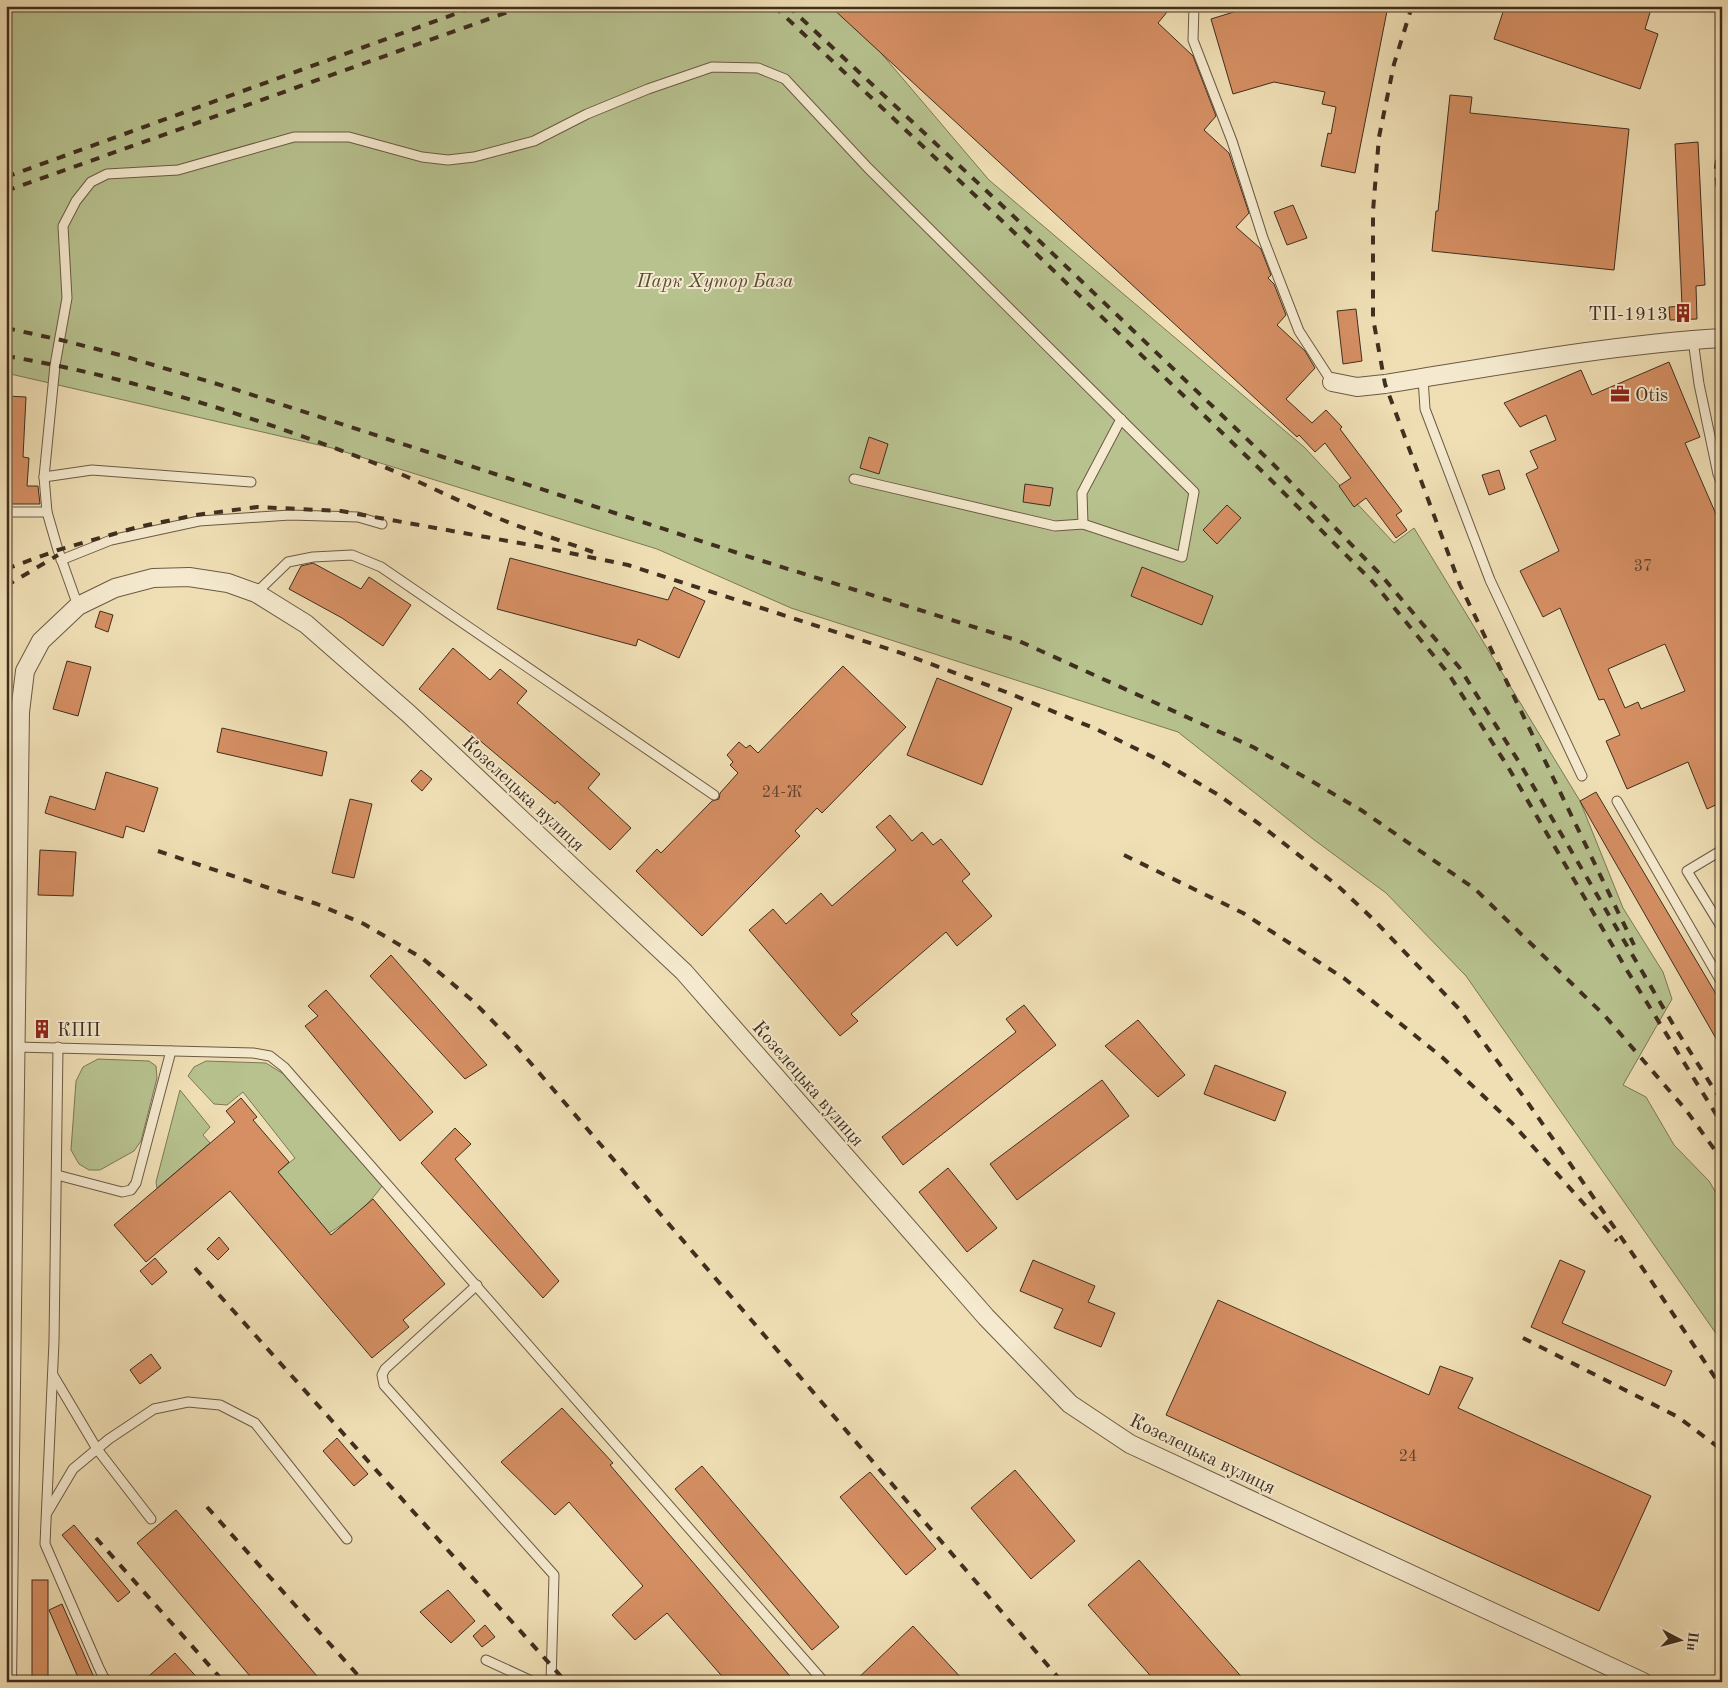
<svg xmlns="http://www.w3.org/2000/svg" width="1728" height="1688" font-family="'Old Standard TT',serif">
	<style>
		.green { fill: #b7c28f; stroke: #7c7857 }
		.building { fill: #d58f63; stroke: #402e1f; fill-rule: evenodd }
		.lines { fill: none; stroke-linecap: round; stroke-linejoin: round }
		.service-casing { stroke: #6c5a44; stroke-width: 11 }
		.minor-casing { stroke: #6c5a44; stroke-width: 20 }
		.service { stroke: #f5eacf; stroke-width: 9 }
		.minor { stroke: #f5eacf; stroke-width: 18 }
		.rail { stroke: #402e1f; stroke-width: 4; stroke-dasharray: 9 9; stroke-linecap: butt }
		.labels { text-anchor: middle; stroke-width: 4; stroke-linejoin: round; paint-order: stroke }
		.number-label { font-size: 16px; fill: #654630 }
		.park-label { font-size: 19px; font-style: italic; fill: #584c35; stroke: #f5eacf }
		.poi-label { font-size: 19px; fill: #402e1f; stroke: #f5eacf; text-anchor: start }
		.street-label { font-size: 19px; fill: #402e1f; stroke: #f5eacf }
	</style>
	<rect width="100%" height="100%" fill="#f0dfb5"/>
	<filter id="stains"><feTurbulence type="fractalNoise" baseFrequency=".004" numOctaves="4"/><feColorMatrix values="0 0 0 0 .2 0 0 0 0 .09 0 0 0 0 .02 0 0 0 .5 -.17"/></filter>
	<radialGradient id="worn" r=".72"><stop offset=".6" stop-color="#630" stop-opacity="0"/><stop offset="1" stop-color="#630" stop-opacity=".3"/></radialGradient>
	<g class="green">
		<path d="M6,6H841L989,180L1304,447L1394,543L1414,528L1580,801L1623,908L1663,972L1672,999L1623,1085L1646,1097L1674,1145L1709,1181L1722,1203V1342L1466,976L1386,893L1313,839L1178,732L791,608L657,549L332,448L6,373Z"/>
		<path d="M98,1059L149,1061L156,1066L157,1078L141,1141L134,1151L100,1170H89L79,1164L71,1150L76,1081L83,1067Z"/>
		<path d="M206,1061L266,1063L290,1078L382,1186C369,1205 350,1220 329,1233L278,1172L295,1158L243,1092L227,1105L214,1104L188,1076L194,1067Z"/>
		<path d="M180,1090L210,1127L203,1135L210,1143L157,1188L156,1182Z"/>
	</g>
	<g class="building">
		<path d="M830,6H1172L1158,23L1193,56L1216,116L1204,130L1229,153L1249,213L1236,227L1261,249L1271,275L1268,278L1274,284L1286,315L1277,325L1305,351L1315,368L1286,399L1312,423L1326,410L1342,427L1340,429L1402,511L1396,515L1407,530L1396,538L1366,498L1354,507L1339,486L1351,478L1325,443L1315,452L1299,435L1297,437Z"/>
		<path d="M1253,6H1388L1355,173L1321,166L1328,133L1331,134L1336,107L1322,104L1325,92L1274,82L1233,94L1211,19Z"/>
		<path d="M1505,6H1652L1645,29L1658,34L1640,89L1494,39Z"/>
		<path d="M1450,95L1472,97L1470,113L1629,129L1614,270L1432,251L1436,211H1438Z"/>
		<path d="M1698,142L1705,285L1696,286L1697,319L1670,320L1669,307L1682,306L1675,144Z"/>
		<path d="M1293,205L1307,238L1287,245L1274,212Z"/>
		<path d="M1356,309L1362,361L1343,364L1337,311Z"/>
		<path d="M1669,362L1700,437L1685,443L1722,528V802L1707,809L1688,762L1627,789L1606,741L1620,735L1604,699L1599,700L1560,608L1543,617L1520,571L1559,551L1526,474L1538,468L1530,451L1556,440L1546,415L1520,427L1504,403L1581,370L1592,395ZM1665,644L1685,691L1641,709L1638,702L1625,708L1608,669Z"/>
		<path d="M7,396L26,397L23,457L29,458L27,486H38L40,504H6Z"/>
		<path d="M869,437L888,444L879,474L860,468Z"/>
		<path d="M1499,470L1505,489L1489,495L1482,475Z"/>
		<path d="M1025,484L1053,488L1050,506L1023,502Z"/>
		<path d="M1227,505L1241,518L1217,544L1203,530Z"/>
		<path d="M510,558L668,600L674,587L705,601L679,658L638,639L636,646L497,609Z"/>
		<path d="M313,563L361,589L369,577L411,605L383,646L342,618L289,589L301,566Z"/>
		<path d="M1142,567L1213,596L1202,625L1131,596Z"/>
		<path d="M100,611L113,615L108,632L95,627Z"/>
		<path d="M453,648L490,680L500,669L527,691L517,703L600,774L588,788L631,828L610,850L557,801L555,804L419,689Z"/>
		<path d="M67,661L91,667L78,716L53,709Z"/>
		<path d="M843,666L906,727L822,813L817,808L795,831L800,836L702,936L636,871L657,849L661,853L712,801L719,799L720,793L738,773L730,765L733,762L727,755L739,742L746,748L750,745L758,753Z"/>
		<path d="M937,678L1012,708L982,785L907,755Z"/>
		<path d="M222,728L327,752L322,776L217,752Z"/>
		<path d="M421,770L432,779L422,791L411,781Z"/>
		<path d="M106,772L158,788L144,832L126,826L123,838L45,813L50,796L95,810Z"/>
		<path d="M1596,792L1722,1004V1049L1580,801Z"/>
		<path d="M350,799L372,804L354,878L332,873Z"/>
		<path d="M890,815L912,841L922,832L933,845L941,839L970,874L962,881L992,916L957,946L946,932L851,1014L858,1021L840,1036L749,930L773,909L786,924L821,893L832,906L896,850L876,827Z"/>
		<path d="M40,850L76,852L73,896L38,895Z"/>
		<path d="M391,955L487,1065L465,1079L370,976Z"/>
		<path d="M326,990L433,1112L400,1141L305,1026L318,1016L308,1006Z"/>
		<path d="M1024,1005L1056,1045L903,1165L882,1137L1016,1032L1006,1019Z"/>
		<path d="M1138,1020L1185,1075L1158,1097L1105,1046Z"/>
		<path d="M1215,1065L1286,1092L1275,1121L1204,1094Z"/>
		<path d="M1102,1080L1129,1116L1017,1200L990,1164Z"/>
		<path d="M241,1098L257,1117L253,1120L289,1162L278,1172L331,1235L373,1199L445,1284L403,1320L409,1327L372,1358L230,1191L146,1262L114,1225L235,1122L226,1111Z"/>
		<path d="M455,1128L471,1144L455,1159L559,1281L543,1298L421,1163Z"/>
		<path d="M948,1168L997,1228L967,1252L919,1192Z"/>
		<path d="M219,1237L229,1249L218,1260L207,1249Z"/>
		<path d="M155,1258L167,1272L152,1285L140,1271Z"/>
		<path d="M1033,1260L1095,1286L1088,1302L1115,1313L1101,1347L1054,1328L1063,1309L1020,1291Z"/>
		<path d="M1560,1260L1585,1271L1562,1323L1672,1371L1665,1386L1531,1327Z"/>
		<path d="M1218,1300L1429,1395L1440,1366L1473,1378L1458,1408L1651,1496L1599,1611L1166,1415Z"/>
		<path d="M151,1354L161,1368L140,1384L130,1370Z"/>
		<path d="M562,1408L613,1463L610,1465L795,1682H727L667,1613L635,1640L612,1615L643,1586L569,1502L555,1515L501,1462Z"/>
		<path d="M337,1438L368,1474L354,1486L323,1451Z"/>
		<path d="M702,1466L839,1627L812,1650L675,1489Z"/>
		<path d="M1015,1470L1075,1541L1031,1579L971,1508Z"/>
		<path d="M870,1472L936,1549L906,1575L840,1497Z"/>
		<path d="M176,1510L322,1682H255L137,1543Z"/>
		<path d="M74,1525L130,1592L118,1602L62,1535Z"/>
		<path d="M1139,1560L1246,1682H1156L1088,1605Z"/>
		<rect x="32" y="1580" width="16" height="102"/>
		<path d="M448,1590L475,1621L451,1643L420,1612Z"/>
		<path d="M62,1604L96,1682H80L49,1610Z"/>
		<path d="M485,1625L495,1637L482,1647L473,1636Z"/>
		<path d="M913,1626L965,1682H854Z"/>
		<path d="M175,1653L201,1682H142Z"/>
	</g>
	<g class="lines">
		<g class="service-casing">
			<g id="service">
				<path d="M1194,6L1193,40L1232,141L1263,238L1299,331L1332,382"/>
				<path d="M1693,340L1699,384L1718,474L1722,484"/>
				<path d="M1423,378L1425,409L1490,580L1582,776"/>
				<path d="M44,477L92,470L251,482"/>
				<path d="M6,512H47"/>
				<path d="M1083,524L1082,493L1121,419"/>
				<path d="M61,560L111,540L199,521L290,515L358,517L382,524"/>
				<path d="M256,593L288,562L313,557L352,555L381,567L714,795"/>
				<path d="M78,606L58,550L47,512L44,477L55,365L67,298L63,226L76,201L91,182L107,174L178,170L294,137H349L422,157L448,160L474,157L534,141L587,114L648,89L712,67L758,68L785,79L868,168L1194,492L1182,557L1083,524L1055,526L854,479"/>
				<path d="M1617,801L1722,983"/>
				<path d="M1722,850L1687,871L1722,928"/>
				<path d="M16,1047L253,1053L270,1056L284,1067L824,1682"/>
				<path d="M58,1047L54,1341L45,1544L99,1668L106,1682"/>
				<path d="M57,1175L122,1192L131,1190L136,1183L171,1051"/>
				<path d="M477,1285L385,1369L382,1375L384,1385L554,1575L551,1682"/>
				<path d="M53,1375L97,1449L151,1519"/>
				<path d="M47,1513L73,1469L109,1439L154,1409L188,1402L220,1405L255,1423L347,1539"/>
				<path d="M486,1660L534,1682"/>
			</g>
		</g>
		<g class="minor-casing">
			<g id="minor">
				<path d="M1332,382L1357,387L1385,384C1497,366 1608,345 1722,338"/>
				<path d="M7,1682L20,712L25,671L41,641L78,606L115,588L153,578L189,577L228,583L256,593L306,624L409,714L684,972L986,1317L1070,1404L1130,1444L1643,1682"/>
			</g>
		</g>
		<use href="#service" class="service"/>
		<use href="#minor" class="minor"/>
		<g class="rail">
			<path d="M774,6L998,217L1265,474L1373,582L1448,673L1508,767L1628,972L1722,1124"/>
			<path d="M788,6L1007,210L1272,463L1381,575L1459,667L1519,762L1677,1031L1722,1102"/>
			<path d="M1412,6L1394,64L1379,137L1373,211V318L1385,384L1460,585L1634,945"/>
			<path d="M1722,124L1716,168L1722,254"/>
			<path d="M6,177L477,6"/>
			<path d="M6,191L525,6"/>
			<path d="M6,328L61,340L120,355L234,389L753,558L1019,641L1253,747L1361,810L1475,889L1605,1016L1686,1110L1722,1160"/>
			<path d="M6,356C130,377 252,416 369,461C411,477 452,498 493,516C526,530 560,540 593,552"/>
			<path d="M6,569L58,550L138,527L196,515L257,507L341,511L536,546L628,565L904,654L1006,692L1096,729L1157,759L1217,794L1258,823L1338,886L1374,920L1459,1009L1526,1100L1650,1279L1722,1388"/>
			<path d="M6,586L58,555"/>
			<path d="M158,851L317,904L364,924L422,958L473,1001L510,1039L1062,1682"/>
			<path d="M1124,855L1243,913L1345,979L1443,1058L1512,1123L1617,1241"/>
			<path d="M195,1268L566,1682"/>
			<path d="M1523,1338L1678,1417L1722,1450"/>
			<path d="M207,1507L364,1682"/>
			<path d="M96,1538L224,1682"/>
		</g>
	</g>
	<defs>
		<g id="building-bare" transform="scale(1.5)"><path d="M-4-6H4V6H1V3H-1V6H-4ZM-2.5-4.3h1.7v1.8h-1.7ZM.8-4.3h1.7v1.8H.8ZM-2.5-1h1.7V.8h-1.7ZM.8-1h1.7V.8H.8Z" fill="#8f2418" stroke="#f5eacf" stroke-width="2.5" paint-order="stroke"/></g>
		<g id="office-bare" transform="scale(1.5)"><path d="M-6-3h4V-5.5h4V-3h4V5H-6ZM-1-4.5V-3h2v-1.5ZM-6 0V1H6V0Z" fill="#8f2418" stroke="#f5eacf" stroke-width="2.5" paint-order="stroke"/></g>
	</defs>
	<g fill-rule="evenodd">
		<use href="#building-bare" x="1683" y="313"/>
		<use href="#office-bare" x="1620" y="394"/>
		<use href="#building-bare" x="42" y="1029"/>
	</g>
	<g class="labels">
		<g class="number-label">
			<text x="1643" y="571">37</text>
			<text x="782" y="797">24-Ж</text>
			<text x="1408" y="1461">24</text>
		</g>
		<g class="park-label">
			<text x="715" y="287">Парк Хутор База</text>
		</g>
		<g class="poi-label">
			<text x="1668" y="320" text-anchor="end">ТП-1913</text>
			<text x="1635" y="401">Otis</text>
			<text x="57" y="1036">КПП</text>
		</g>
		<g class="street-label">
			<text transform="translate(524 793) rotate(43)" y="7">Козелецька вулиця</text>
			<text transform="translate(809 1083) rotate(49)" y="7">Козелецька вулиця</text>
			<text transform="translate(1203 1453) rotate(26)" y="7">Козелецька вулиця</text>
		</g>
	</g>
	<rect width="1728" height="1688" fill="none" stroke="#f0dfb5" stroke-width="25"/>
	<rect x="8" y="8" width="1713" height="1673" fill="none" stroke="#402e1f" stroke-width="2.5"/>
	<rect x="12" y="12" width="1703" height="1663" fill="none" stroke="#402e1f"/>
	<g transform="translate(1680 1640) rotate(96)" stroke="#f5eacf" stroke-width="4" paint-order="stroke">
	<path d="M0-4L9 19L0 12L-9 19Z" fill="#402e1f"/>
	<text y="-8" font-size="14" font-weight="bold" text-anchor="middle" fill="#402e1f">Пн</text>
	</g>
	<rect width="100%" height="100%" filter="url(#stains)"/>
	<rect width="100%" height="100%" fill="url(#worn)"/>
</svg>
